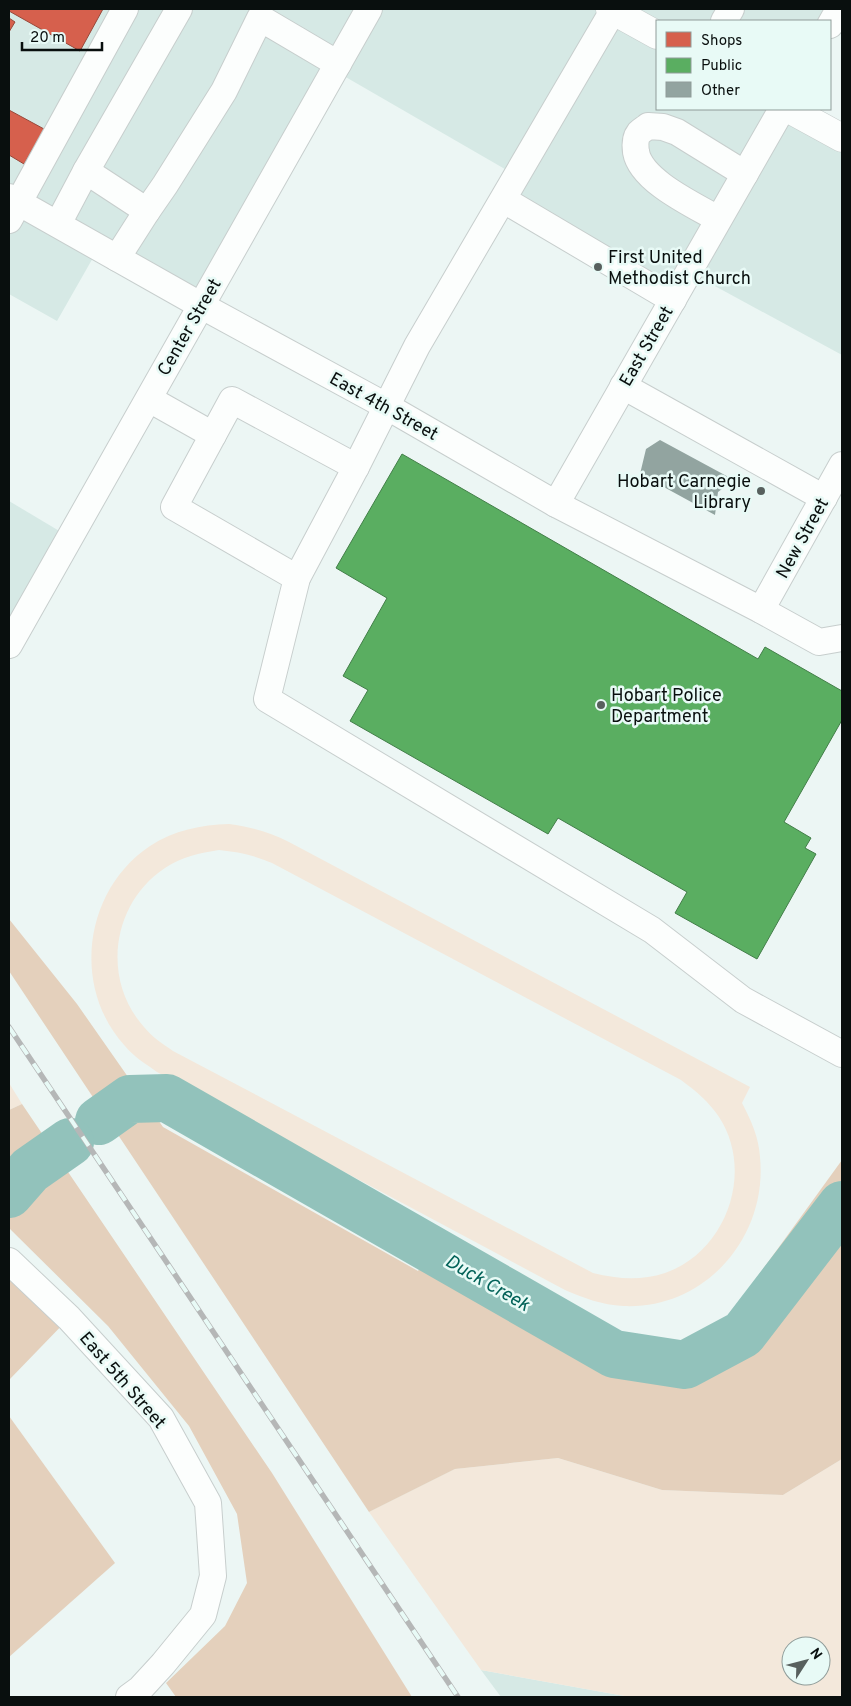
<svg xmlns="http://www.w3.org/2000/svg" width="851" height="1706" font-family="Overpass,sans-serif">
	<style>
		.built { fill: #d6e9e5 }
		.green { fill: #f3e8db; fill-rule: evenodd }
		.forest { fill: #e4d0bc }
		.shops { fill: #d6604d; stroke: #98483a }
		.public { fill: #5aae61; stroke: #427e48 }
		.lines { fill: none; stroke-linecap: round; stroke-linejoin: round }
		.river { stroke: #92c2bb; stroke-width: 48 }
		.building { fill: #92a4a0 }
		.minor-casing { stroke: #c7cecd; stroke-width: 28 }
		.major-casing { stroke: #c7cecd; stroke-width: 29 }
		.minor { stroke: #fcfefd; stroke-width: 26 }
		.major { stroke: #fcfefd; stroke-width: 28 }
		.rail-casing { stroke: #b5b7b7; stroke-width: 5.5 }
		.rail { stroke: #e8faf6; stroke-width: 4; stroke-dasharray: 11; stroke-linecap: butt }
		.poi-dot { fill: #58605e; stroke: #e8faf6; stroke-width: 2 }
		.labels { text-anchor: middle; stroke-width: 5; stroke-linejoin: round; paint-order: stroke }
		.poi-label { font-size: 18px; fill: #090f0e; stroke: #e8faf6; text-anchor: start }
		.street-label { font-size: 18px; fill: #090f0e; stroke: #e8faf6 }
		.water-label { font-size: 19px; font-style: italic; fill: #026258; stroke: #e8faf6 }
	</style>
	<rect width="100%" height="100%" fill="#ecf6f4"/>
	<g class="built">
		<path d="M9,9H366L201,301L98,249L57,321L9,294Z"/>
		<path d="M372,9H606L515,175L337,72Z"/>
		<path d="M617,9H837L830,21H657Z"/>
		<path d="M615,14L657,39V109H778L672,296L507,198Z"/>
		<path d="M785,110L842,142V355L691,273Z"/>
		<path d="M9,501L66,535L9,636Z"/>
		<path d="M481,1670L630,1697H501Z"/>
	</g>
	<g class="green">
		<path d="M229,824C251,827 269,832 289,842L750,1087L742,1103C751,1120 759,1138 760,1157C768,1237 705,1310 623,1306C602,1305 584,1298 565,1290L157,1072C146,1064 134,1057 125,1046C71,987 84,890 150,846C174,830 201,825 229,824ZM219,850C238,852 254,855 272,863L681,1080C696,1091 709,1102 719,1117C755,1172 726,1252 665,1273C640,1281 618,1279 593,1273L173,1051C163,1044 152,1037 144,1027C101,979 112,903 165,868C181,857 200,853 219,850Z"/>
		<path d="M9,1083L22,1104L9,1110Z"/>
		<path d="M558,1458L662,1490L783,1495L842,1459V1697H630L481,1670L369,1512L455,1469ZM791,1646H821V1676H791Z"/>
	</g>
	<g class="forest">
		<path d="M9,919L77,1004L163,1127L418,1271L438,1238L625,1346L675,1345L721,1327L842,1160V1459L783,1495L662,1490L558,1458L455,1469L369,1512L9,971Z"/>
		<path d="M22,1104L272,1473L412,1697H176L166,1683L225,1626L247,1583L237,1514L189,1426L108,1326L9,1228V1110Z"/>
		<path d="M9,1267L69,1318L9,1380Z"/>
		<path d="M9,1416L115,1563L9,1657Z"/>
	</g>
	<g class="shops">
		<path d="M9,9H103L80,51L9,11Z"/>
		<path d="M9,18L15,22L9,32Z"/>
		<path d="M9,110L44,129L24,164L9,155Z"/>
	</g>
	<path class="public" d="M402,454L758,659L765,647L842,691V720L784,822L811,838L805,848L816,854L757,959L675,913L687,892L558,818L548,834L350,721L368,690L343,676L387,598L336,568Z"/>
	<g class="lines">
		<g class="river">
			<path d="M99,1121L130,1099L167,1098L614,1354L685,1365L743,1334L842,1205"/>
			<path d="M9,1194L30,1170L70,1142"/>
		</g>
	</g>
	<path class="building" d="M660,440L734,480L718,492L715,515L640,474L646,449Z"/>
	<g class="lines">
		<g class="minor-casing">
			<g id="minor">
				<path d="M179,9L86,171L147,211L165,185L224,91L260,18L338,64"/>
				<path d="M614,9L417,346L356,467L297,578L267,699L652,930L743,1000L842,1054"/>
				<path d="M724,21L731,9"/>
				<path d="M830,25L839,9"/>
				<path d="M9,197L202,306L386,406L556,504L761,610L819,642L842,638"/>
				<path d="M504,200L673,300"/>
				<path d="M718,219C694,205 641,181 636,152C635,145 635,138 639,133C642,130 646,128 648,126L663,127L677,132L745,174"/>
				<path d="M9,220L125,9"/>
				<path d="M58,224L86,171"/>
				<path d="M117,258L147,211"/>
				<path d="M623,386L824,498"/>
				<path d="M149,399L213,435L174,507L297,578"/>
				<path d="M213,435L232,400L356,467"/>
				<path d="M556,504L782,109"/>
				<path d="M761,610L842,465"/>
				<path d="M9,645L369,9"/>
				<path d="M9,1261L69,1318L161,1418L208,1503L213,1576L203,1615L163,1664L140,1689L129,1697"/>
			</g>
		</g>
		<g class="major-casing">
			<g id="major">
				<path d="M610,9L657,35"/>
				<path d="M789,109L842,138"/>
			</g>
		</g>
		<use href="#minor" class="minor"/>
		<use href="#major" class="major"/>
		<g class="rail-casing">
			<path id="rail" d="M9,1027L458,1697"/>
		</g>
		<use href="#rail" class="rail"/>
	</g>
	<g class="poi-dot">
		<circle cx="598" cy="267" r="5"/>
		<circle cx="761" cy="491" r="5"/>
		<circle cx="601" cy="705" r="5"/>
	</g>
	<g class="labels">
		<g class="poi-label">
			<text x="608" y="263">First United<tspan x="608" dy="21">Methodist Church</tspan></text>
			<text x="751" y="487" text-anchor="end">Hobart Carnegie<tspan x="751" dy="21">Library</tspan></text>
			<text x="611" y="701">Hobart Police<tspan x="611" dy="21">Department</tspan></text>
		</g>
		<g class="street-label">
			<text transform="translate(189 327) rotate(-60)" y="6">Center Street</text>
			<text transform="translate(646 346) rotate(-60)" y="6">East Street</text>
			<text transform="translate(384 406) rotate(29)" y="6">East 4th Street</text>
			<text transform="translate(802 538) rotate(-61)" y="6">New Street</text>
			<text transform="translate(123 1380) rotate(49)" y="6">East 5th Street</text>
		</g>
		<g class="water-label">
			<text transform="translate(488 1282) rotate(30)" y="7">Duck Creek</text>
		</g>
	</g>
	<rect width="851" height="1706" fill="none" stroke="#090f0e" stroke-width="20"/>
	<rect x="656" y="20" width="175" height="90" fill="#e8faf6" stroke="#8f9c99"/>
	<rect x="666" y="32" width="25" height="15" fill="#d6604d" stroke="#8f9c99"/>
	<text x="701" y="45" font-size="15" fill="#090f0e">Shops</text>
	<rect x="666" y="58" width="25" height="15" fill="#5aae61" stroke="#8f9c99"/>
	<text x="701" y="70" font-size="15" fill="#090f0e">Public</text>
	<rect x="666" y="82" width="25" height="15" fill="#92a4a0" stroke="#8f9c99"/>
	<text x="701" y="95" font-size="15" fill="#090f0e">Other</text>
	<g transform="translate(806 1661) rotate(54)"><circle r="24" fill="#e8faf6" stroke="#8f9c99"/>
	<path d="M0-4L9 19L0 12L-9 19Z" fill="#58605e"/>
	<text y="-8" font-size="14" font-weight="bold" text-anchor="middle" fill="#090f0e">N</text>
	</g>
	<path d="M22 42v8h80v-8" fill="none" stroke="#090f0e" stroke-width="2.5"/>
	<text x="30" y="42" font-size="15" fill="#090f0e" stroke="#e8faf6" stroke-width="4" paint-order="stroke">20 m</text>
</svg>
